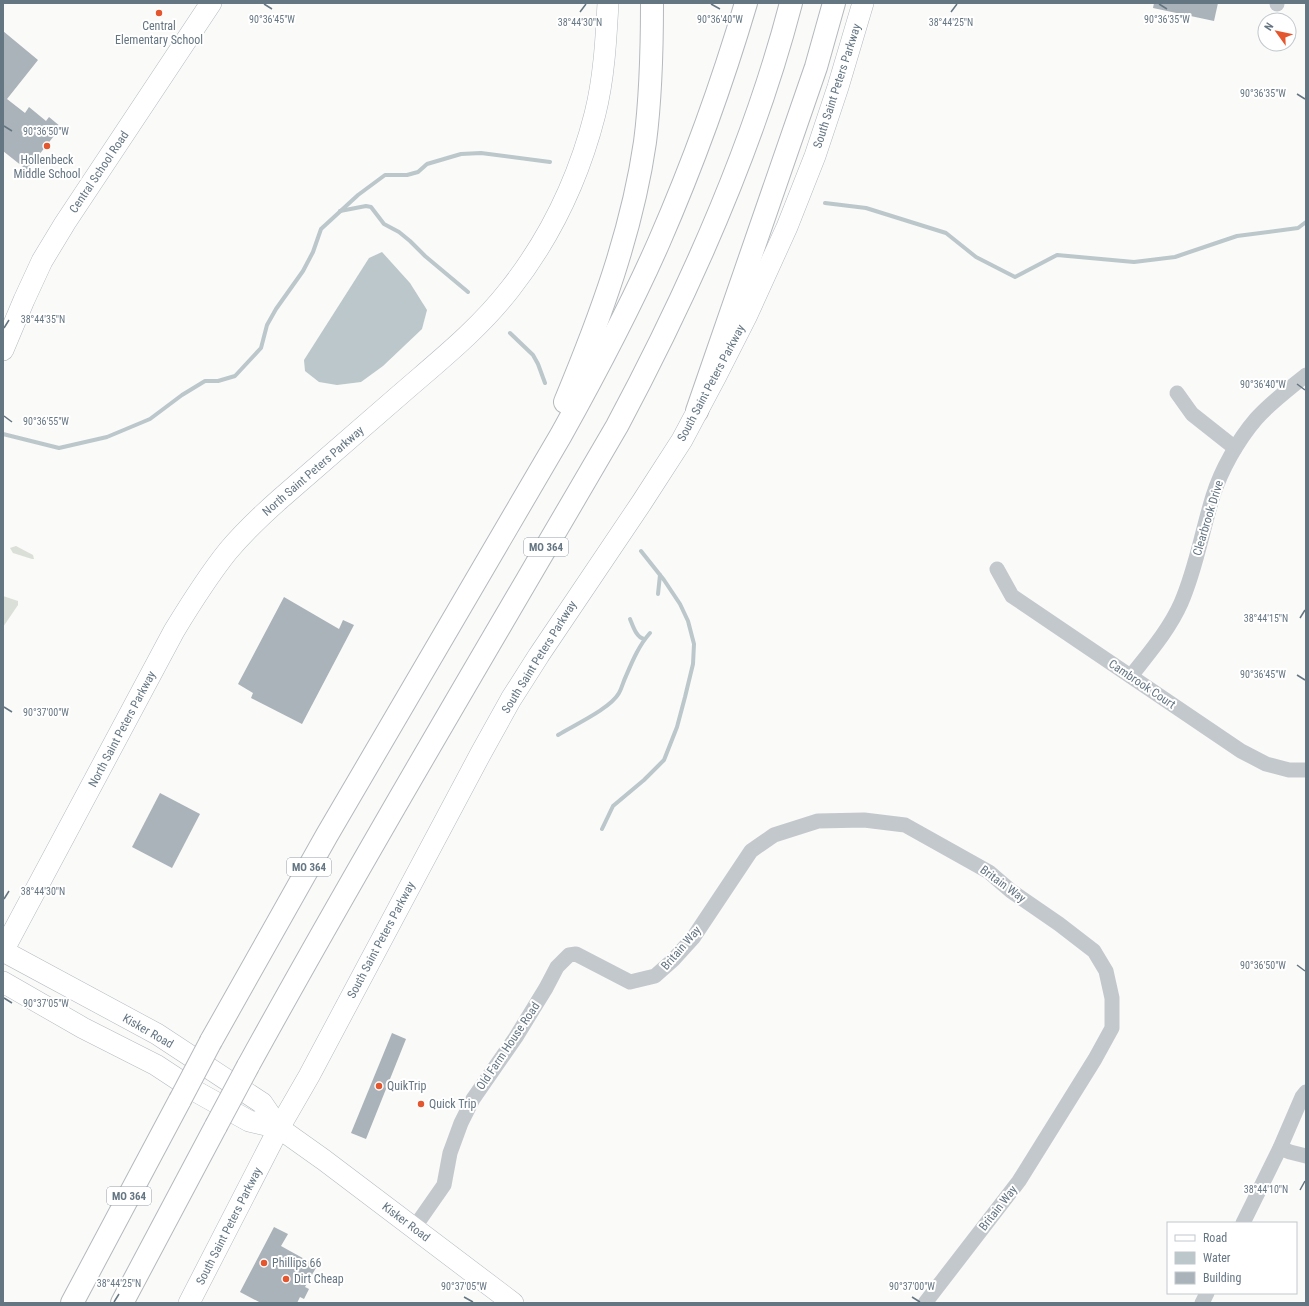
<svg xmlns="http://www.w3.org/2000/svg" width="1309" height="1306" font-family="'Roboto Condensed',sans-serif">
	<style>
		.green { fill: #dadfd7 }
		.water { fill: #bbc7cb }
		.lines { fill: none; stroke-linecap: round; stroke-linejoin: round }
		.stream { stroke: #bbc7cb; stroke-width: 4 }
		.building { fill: #aab3b9 }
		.secondary-casing { stroke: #b3babf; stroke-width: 22 }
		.motorway-casing { stroke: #b4b9bd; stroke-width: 24 }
		.minor { stroke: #c3c8cc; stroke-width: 15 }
		.secondary { stroke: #fff; stroke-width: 21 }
		.motorway { stroke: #fff; stroke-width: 22 }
		.motorway-bridge-casing { stroke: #b4b9bd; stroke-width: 24; stroke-linecap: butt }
		.motorway-bridge { stroke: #fff; stroke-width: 22 }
		.ticks { fill: none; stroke: #657683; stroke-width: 1.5 }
		.poi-dot { fill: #e4572e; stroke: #fff; stroke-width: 1.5 }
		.labels { text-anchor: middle; stroke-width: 4; stroke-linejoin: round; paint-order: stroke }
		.shield { fill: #fff; stroke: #939fa8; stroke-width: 1 }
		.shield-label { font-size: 11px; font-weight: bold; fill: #657683 }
		.poi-label { font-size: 12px; fill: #657683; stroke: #fff; text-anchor: start }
		.street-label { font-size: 12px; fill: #657683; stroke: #fff }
		.ticks-label { font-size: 10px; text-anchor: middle; fill: #657683; stroke: #fff; stroke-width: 4; stroke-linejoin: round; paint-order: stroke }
	</style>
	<rect width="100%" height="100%" fill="#fafaf8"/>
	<g class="green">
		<path d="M16,546L33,555L34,559H32L13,553L10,548Z"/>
		<path d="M3,596L18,601V605L3,627Z"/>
	</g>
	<path class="water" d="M382,252L410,283L427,310L422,329L383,366L361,382L337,385L319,382L305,371L304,360L369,258Z"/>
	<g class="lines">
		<g class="stream">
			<path d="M825,203L866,208L946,233L976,257L1015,277L1057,255L1134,262L1175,257L1237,236L1298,228L1306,222"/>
			<path d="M340,211L366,206L371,207L384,224L399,232L410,241L425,256L468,292"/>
			<path d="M510,333L533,355L538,364L545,383"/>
			<path d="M3,434L59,448L107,437L150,419L182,395L205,381H218L235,376L261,348L267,325L276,309L303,271L313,252L321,229L358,195L385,175H407L418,172L427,164L461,154L481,153L550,162"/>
			<path d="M658,594L660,575"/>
			<path d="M630,619C633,626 636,637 644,639"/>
			<path d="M558,735C574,725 610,709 619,693C622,688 623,682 626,676C632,662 639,645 650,633"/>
			<path d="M602,829L613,806L644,780L664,760L677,727L685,697L693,664L694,644L688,621L680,604L664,580L641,551"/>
		</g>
	</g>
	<g class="building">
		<path d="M1154,3H1218L1214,21L1153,8Z"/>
		<path d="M3,31L38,60L7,99L25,113L29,107L46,121L49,117L61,127L27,170L3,151Z"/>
		<path d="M284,597L339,629L343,620L354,625L302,724L251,698L253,693L238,684Z"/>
		<path d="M160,793L200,814L172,868L132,847Z"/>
		<path d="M392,1033L406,1039L366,1139L351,1133Z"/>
		<path d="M274,1227L288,1234L281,1246L317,1266L305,1287L309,1289L304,1299L300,1297L297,1303H261L240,1292Z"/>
	</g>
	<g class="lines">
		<g class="secondary-casing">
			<g id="secondary">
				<path d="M3,350L24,300L42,261L65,223L211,3"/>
				<path d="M3,951L174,631C191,603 208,576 228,551C244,532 262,515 280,499C321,463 362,428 402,393C440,360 479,329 510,289C550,238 579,177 595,114C604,78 606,40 608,3"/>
				<path d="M3,951L157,1034L262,1103L279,1128L324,1160L513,1303"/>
				<path d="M3,982L83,1028L156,1065L197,1092L249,1121L279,1128"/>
				<path d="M189,1303L279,1128L309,1076L481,753L511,699L539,655L642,502L682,440L716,376L747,315L787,227L815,156L838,87L863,3"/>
			</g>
		</g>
		<g class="motorway-casing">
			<g id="motorway">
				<path d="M565,402C600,318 632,232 645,142C651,96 652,49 652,3"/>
				<path d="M697,411L816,67L834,3"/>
				<path d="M211,1041L327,835L561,435C596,372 630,308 659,242C693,164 722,84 746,3"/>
				<path d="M248,1066C367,850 493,639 617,426C688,293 753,149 791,3"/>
				<path d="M72,1303L180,1100"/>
				<path d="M122,1303L216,1126"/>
			</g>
		</g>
		<g class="minor">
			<path d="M1277,4V3"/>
			<path d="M1177,393L1192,414L1235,448"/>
			<path d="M997,569L1012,596L1241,751L1266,764L1289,770H1306"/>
			<path d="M1131,676C1149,653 1169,630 1181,603C1196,569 1202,531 1213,496C1221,470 1238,440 1256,419C1270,403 1289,389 1306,375"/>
			<path d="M1280,1148L1290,1152L1306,1156"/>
			<path d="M1243,1223L1280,1148L1302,1097L1306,1092"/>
			<path d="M414,1228L444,1185L450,1153L461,1123L473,1099L516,1037L546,988L557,967L569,955L576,954L630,982L655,976L673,960L693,938L751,851L774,835L818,821L864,820L905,825L989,872L1011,891L1059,924L1094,951L1106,971L1112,998V1028L1095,1059L1019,1181L925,1303"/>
			<path d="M1202,1303L1207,1293"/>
		</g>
		<use href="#secondary" class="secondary"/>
		<use href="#motorway" class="motorway"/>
		<g class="motorway-bridge-casing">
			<g id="motorway-bridge">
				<path d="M180,1100L211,1041"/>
				<path d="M216,1126L248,1066"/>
			</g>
		</g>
		<use href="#motorway-bridge" class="motorway-bridge"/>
	</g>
	<path class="ticks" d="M264,4L272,9M711,4L720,9M1159,4L1167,9M580,12L586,4M951,12L957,4M1297,94L1305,99M4,126L12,131M4,328L9,320M1297,384L1305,390M4,416L12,422M1300,618L1305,610M1297,675L1305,680M4,707L12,712M4,899L9,891M1297,965L1305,971M4,998L12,1003M1300,1190L1305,1181M464,1297L473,1302M912,1297L920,1302M114,1302L119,1294"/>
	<g class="poi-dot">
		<circle cx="159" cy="13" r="4"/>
		<circle cx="47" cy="146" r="4"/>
		<circle cx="379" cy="1086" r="4"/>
		<circle cx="421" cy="1104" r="4"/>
		<circle cx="264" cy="1263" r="4"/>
		<circle cx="286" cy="1279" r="4"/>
	</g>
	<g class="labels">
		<g class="shield">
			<rect x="524" y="538" width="44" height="18" rx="3"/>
			<rect x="287" y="858" width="44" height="18" rx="3"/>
			<rect x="107" y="1187" width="44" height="18" rx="3"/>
		</g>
		<g class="shield-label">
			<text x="546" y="551">MO 364</text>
			<text x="309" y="871">MO 364</text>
			<text x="129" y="1200">MO 364</text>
		</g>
		<g class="poi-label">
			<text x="159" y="30" text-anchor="middle">Central<tspan x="159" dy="14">Elementary School</tspan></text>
			<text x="47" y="164" text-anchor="middle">Hollenbeck<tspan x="47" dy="14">Middle School</tspan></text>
			<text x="387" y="1090">QuikTrip</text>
			<text x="429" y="1108">Quick Trip</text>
			<text x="272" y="1267">Phillips 66</text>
			<text x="294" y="1283">Dirt Cheap</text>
		</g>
		<g class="street-label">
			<text transform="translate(837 86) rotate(-72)" y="4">South Saint Peters Parkway</text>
			<text transform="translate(99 172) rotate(-56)" y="4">Central School Road</text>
			<text transform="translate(711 383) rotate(-62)" y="4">South Saint Peters Parkway</text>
			<text transform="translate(313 471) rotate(-41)" y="4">North Saint Peters Parkway</text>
			<text transform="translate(1208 518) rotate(-73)" y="4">Clearbrook Drive</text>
			<text transform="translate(539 657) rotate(-58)" y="4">South Saint Peters Parkway</text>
			<text transform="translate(1142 684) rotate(34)" y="4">Cambrook Court</text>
			<text transform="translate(122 729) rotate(-62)" y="4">North Saint Peters Parkway</text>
			<text transform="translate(1003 884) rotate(36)" y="4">Britain Way</text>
			<text transform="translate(381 940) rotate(-62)" y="4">South Saint Peters Parkway</text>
			<text transform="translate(681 948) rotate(-49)" y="4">Britain Way</text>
			<text transform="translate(148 1031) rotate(30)" y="4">Kisker Road</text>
			<text transform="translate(508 1046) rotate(-56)" y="4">Old Farm House Road</text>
			<text transform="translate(998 1208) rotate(-52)" y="4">Britain Way</text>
			<text transform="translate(406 1222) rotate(37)" y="4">Kisker Road</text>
			<text transform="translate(229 1226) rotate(-63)" y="4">South Saint Peters Parkway</text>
		</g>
	</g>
	<g class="ticks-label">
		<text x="1167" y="23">90°36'35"W</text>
		<text x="272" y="23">90°36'45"W</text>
		<text x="720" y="23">90°36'40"W</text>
		<text x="580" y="26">38°44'30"N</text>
		<text x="951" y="26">38°44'25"N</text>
		<text x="1263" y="97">90°36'35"W</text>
		<text x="46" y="135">90°36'50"W</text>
		<text x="43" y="323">38°44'35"N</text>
		<text x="1263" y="388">90°36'40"W</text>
		<text x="46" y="425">90°36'55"W</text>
		<text x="1266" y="622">38°44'15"N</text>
		<text x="1263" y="678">90°36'45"W</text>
		<text x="46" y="716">90°37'00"W</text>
		<text x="43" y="895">38°44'30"N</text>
		<text x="1263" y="969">90°36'50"W</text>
		<text x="46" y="1007">90°37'05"W</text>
		<text x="1266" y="1193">38°44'10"N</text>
		<text x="119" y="1287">38°44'25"N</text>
		<text x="464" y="1290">90°37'05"W</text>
		<text x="912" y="1290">90°37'00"W</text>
	</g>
	<rect width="1309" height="1306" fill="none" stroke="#657683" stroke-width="8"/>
	<rect x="1167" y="1222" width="130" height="72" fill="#ffffff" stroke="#c1c8cd"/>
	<rect x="1175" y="1235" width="20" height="6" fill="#ffffff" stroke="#c1c8cd"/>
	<text x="1203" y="1242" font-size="12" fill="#657683">Road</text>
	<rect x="1175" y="1252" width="20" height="12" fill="#bbc7cb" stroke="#c1c8cd"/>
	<text x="1203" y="1262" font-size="12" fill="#657683">Water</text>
	<rect x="1175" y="1272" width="20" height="12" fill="#aab3b9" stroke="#c1c8cd"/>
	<text x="1203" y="1282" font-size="12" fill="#657683">Building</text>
	<g transform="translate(1277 32) rotate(303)"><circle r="19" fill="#ffffff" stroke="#c1c8cd"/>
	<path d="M0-3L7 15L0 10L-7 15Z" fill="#e4572e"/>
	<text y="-6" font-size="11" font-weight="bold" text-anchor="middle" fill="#657683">N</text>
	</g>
</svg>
